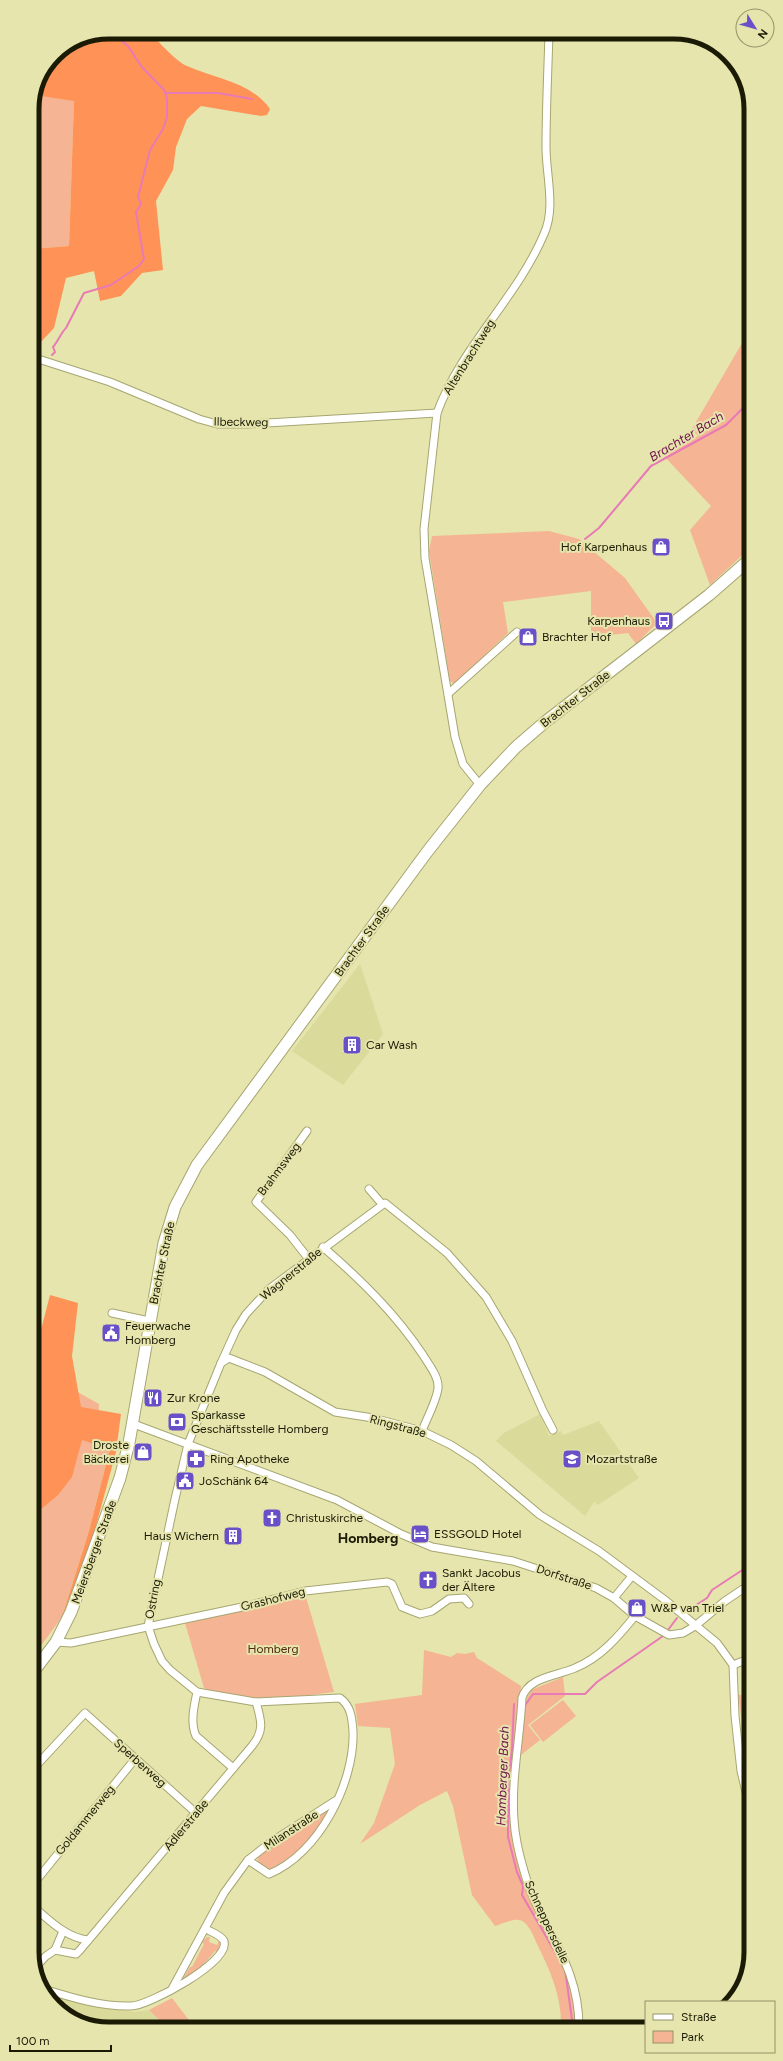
<svg xmlns="http://www.w3.org/2000/svg" width="783" height="2061" font-family="Figtree,sans-serif">
	<style>
		.built { fill: #dada9b }
		.green { fill: #f5b493 }
		.forest { fill: #ff9257 }
		.lines { fill: none; stroke-linecap: round; stroke-linejoin: round }
		.stream { stroke: #e87ab6; stroke-width: 2 }
		.minor-casing { stroke: #a6a671; stroke-width: 9 }
		.primary-casing { stroke: #a6a671; stroke-width: 13 }
		.minor { stroke: #fff; stroke-width: 7 }
		.primary { stroke: #fff; stroke-width: 11 }
		.labels { text-anchor: middle; stroke-width: 4; stroke-linejoin: round; paint-order: stroke }
		.street-label { font-size: 12px; fill: #1b1a05; stroke: #e5e5ad }
		.poi-label { font-size: 12px; fill: #1b1a05; stroke: #e5e5ad; text-anchor: start }
		.park-label { font-size: 12px; fill: #522810; stroke: #e5e5ad }
		.water-label { font-size: 13px; font-style: italic; fill: #710d4d; stroke: #e5e5ad }
		.quarter-label { font-size: 14px; font-weight: bold; fill: #1b1a05; stroke: #e5e5ad }
		.rim { fill: none; stroke: #1b1a05; stroke-width: 5 }
	</style>
	<rect width="100%" height="100%" fill="#e5e5ad"/>
	<g class="built">
		<path d="M360,964L383,1034L343,1085L292,1051Z"/>
		<path d="M540,1414L549,1436L561,1431L563,1435L599,1421L639,1478L598,1505L594,1502L585,1516L496,1441L504,1433Z"/>
		<path d="M50,1994L81,2003L133,2012L149,2010L168,2029H104L62,2013Z"/>
	</g>
	<g class="green">
		<path d="M34,95L74,100L69,246L32,249V105Z"/>
		<path d="M749,331V549L710,585L690,530L711,506L664,456L698,436L692,429Z"/>
		<path d="M549,531L579,539L625,578L657,623L636,644L628,633L591,637V591L503,602L508,633L454,684L450,681L429,551L432,536Z"/>
		<path d="M47,1375L99,1404L98,1427L110,1449L89,1531L62,1617L34,1655V1389Z"/>
		<path d="M750,1526V1582H749L745,1532L742,1528Z"/>
		<path d="M305,1594L334,1692C293,1697 243,1705 204,1688L185,1623Z"/>
		<path d="M424,1650L451,1657L457,1653L465,1654L474,1652L477,1658L521,1686L513,1781L517,1851L572,1984L578,2027H561C562,1997 550,1970 537,1944C534,1937 528,1921 519,1920C512,1919 501,1924 495,1926L472,1895L453,1806L447,1791L420,1805L360,1844L374,1823L395,1764L390,1728L358,1726L355,1704L422,1695Z"/>
		<path d="M563,1677L565,1696L528,1725L540,1740L521,1755L526,1701L531,1690Z"/>
		<path d="M738,1694L751,1700V1784Z"/>
		<path d="M563,1700L576,1716L543,1742L530,1725Z"/>
		<path d="M330,1808C323,1829 291,1860 271,1871L258,1863V1855L261,1851Z"/>
		<path d="M207,1937H210L209,1942L217,1945L219,1940L221,1942L217,1952L215,1951L202,1966L189,1975V1978L181,1982L190,1967H192L204,1944L202,1942Z"/>
		<path d="M172,1998L195,2028L168,2029L149,2010Z"/>
	</g>
	<g class="forest">
		<path d="M110,32H148C159,41 175,61 187,66C216,79 251,82 270,109L267,115L261,116L201,106L187,119L176,147L173,170L156,201L163,270L142,273L121,296L100,301L94,271L66,278L54,328L39,344L32,343V249L69,246L74,101L34,95L38,80L55,55L80,38Z"/>
		<path d="M50,1295L78,1303L72,1356L81,1407L121,1414L116,1452L91,1544L62,1617L89,1531L110,1449L82,1440L72,1477L58,1495L34,1515V1357Z"/>
	</g>
	<g class="lines">
		<g class="stream">
			<path d="M165,93H218L252,99"/>
			<path d="M52,355L55,352L53,347C56,344 63,330 66,328L84,293L111,285L139,266L144,259L136,212L141,204L138,197L150,150L163,129L167,117V99L165,91L141,66L128,46L111,32"/>
			<path d="M585,539L599,528L651,466L726,425L749,402"/>
			<path d="M746,913L749,912"/>
			<path d="M690,1609L707,1598L712,1590L750,1565"/>
			<path d="M668,1630L677,1618"/>
			<path d="M514,1704L512,1751L508,1778V1837L517,1872L523,1886L522,1895L565,1969L573,2027"/>
			<path d="M526,1704L533,1694H585L597,1682L663,1636"/>
		</g>
		<g class="minor-casing">
			<g id="minor">
				<path d="M32,357L110,382L199,419L217,424H248L437,413"/>
				<path d="M449,693L517,632"/>
				<path d="M480,785L463,764L455,737L425,558L424,529L437,413C461,347 517,298 544,234C556,208 546,175 546,147C546,109 548,70 549,32"/>
				<path d="M307,1131L256,1202L290,1235L308,1258"/>
				<path d="M369,1189L382,1204"/>
				<path d="M323,1247C361,1280 395,1313 423,1355C429,1365 439,1377 438,1388C437,1400 426,1420 422,1431"/>
				<path d="M112,1313L149,1321"/>
				<path d="M221,1363L236,1330L246,1314L269,1289L385,1203L447,1253L486,1297L512,1341L543,1411L553,1430"/>
				<path d="M131,1423L337,1500L401,1534L432,1547L513,1561L596,1588L614,1598L635,1616L669,1635L683,1633L695,1626L725,1601L743,1589L750,1587"/>
				<path d="M614,1598L632,1576"/>
				<path d="M56,1642L71,1643L247,1606L305,1591L387,1582L392,1584L402,1607L420,1614L432,1611L449,1599L464,1598L469,1604"/>
				<path d="M733,1665L751,1658"/>
				<path d="M197,1692C194,1706 190,1723 196,1736L233,1768"/>
				<path d="M34,1768L85,1713L196,1813"/>
				<path d="M248,1860L269,1874C319,1854 355,1782 353,1731C352,1718 351,1706 340,1698L256,1702L197,1692L170,1670L162,1661L154,1644L148,1626L175,1499L188,1444L221,1363L229,1358L265,1372L335,1412L373,1418L422,1431L451,1445L476,1461L540,1515L599,1551L665,1600L717,1643L733,1665L735,1716L741,1771L751,1813"/>
				<path d="M35,1882L135,1759"/>
				<path d="M35,1908C50,1921 67,1938 88,1940"/>
				<path d="M55,1950L76,1954L80,1950L252,1746C265,1730 261,1720 256,1702"/>
				<path d="M55,1950L63,1931"/>
				<path d="M35,1968L46,1956L55,1950"/>
				<path d="M172,1989L224,1893L248,1860L271,1842L335,1801"/>
				<path d="M47,1990C73,1998 103,2007 131,2006C148,2006 231,1962 224,1941C221,1935 211,1932 206,1929"/>
				<path d="M579,2027C579,1961 540,1929 524,1871C519,1854 515,1837 514,1820C511,1780 520,1739 522,1698C528,1677 557,1676 575,1668C600,1658 618,1637 635,1616"/>
			</g>
		</g>
		<g class="primary-casing">
			<path id="primary" d="M34,1671L56,1642L71,1612L120,1478L129,1443L164,1243L175,1207L197,1165L427,852L480,785L516,747L545,722L709,595L749,560"/>
		</g>
		<use href="#minor" class="minor"/>
		<use href="#primary" class="primary"/>
	</g>
	<defs>
		<g id="shop-square" transform="scale(1)"><rect x="-9" y="-9" width="18" height="18" rx="4" fill="#6950c9" stroke="#e5e5ad"/><path d="M-5-2.5h2.3a2.7 3.5 0 0 1 5.4 0H5L5.5 6h-11ZM-1.5-2.5h3a1.5 2.3 0 0 0-3 0Z" fill="#fff"/></g>
		<g id="bus-square" transform="scale(1)"><rect x="-9" y="-9" width="18" height="18" rx="4" fill="#6950c9" stroke="#e5e5ad"/><path d="M-5-6H5V4H4V6H2V4H-2V6H-4V4H-5ZM-3.5-4V0h7V-4ZM-3.5 1.2v1.5H-2V1.2ZM2 1.2v1.5H3.5V1.2Z" fill="#fff"/></g>
		<g id="building-square" transform="scale(1)"><rect x="-9" y="-9" width="18" height="18" rx="4" fill="#6950c9" stroke="#e5e5ad"/><path d="M-4-6H4V6H1V3H-1V6H-4ZM-2.5-4.3h1.7v1.8h-1.7ZM.8-4.3h1.7v1.8H.8ZM-2.5-1h1.7V.8h-1.7ZM.8-1h1.7V.8H.8Z" fill="#fff"/></g>
		<g id="civic-square" transform="scale(1)"><rect x="-9" y="-9" width="18" height="18" rx="4" fill="#6950c9" stroke="#e5e5ad"/><path d="M-.6-6.5H3V-4.5H.6V-3L4-1V1h2V6H-6V1h2V-1L-.6-3ZM-1.2 2.5V6h2.4V2.5Z" fill="#fff"/></g>
		<g id="restaurant-square" transform="scale(1)"><rect x="-9" y="-9" width="18" height="18" rx="4" fill="#6950c9" stroke="#e5e5ad"/><path d="M-5-6h1v4h1v-4h1v4h1v-4h1v5L-1.5 .5V6h-2V.5L-5-1ZM5-6V6H3V1.5H1.5Q1.5-4 5-6Z" fill="#fff"/></g>
		<g id="bank-square" transform="scale(1)"><rect x="-9" y="-9" width="18" height="18" rx="4" fill="#6950c9" stroke="#e5e5ad"/><path d="M-6-4H6V4H-6ZM0-2.3a2.3 2.3 0 1 0 0 4.6a2.3 2.3 0 1 0 0-4.6Z" fill="#fff"/></g>
		<g id="pharmacy-square" transform="scale(1)"><rect x="-9" y="-9" width="18" height="18" rx="4" fill="#6950c9" stroke="#e5e5ad"/><path d="M-2-6h4v4h4v4h-4v4h-4v-4h-4v-4h4Z" fill="#fff"/></g>
		<g id="school-square" transform="scale(1)"><rect x="-9" y="-9" width="18" height="18" rx="4" fill="#6950c9" stroke="#e5e5ad"/><path d="M0-5L7-2L0 1L-7-2ZM-4 1L0 2.5L4 1V4Q0 6-4 4Z" fill="#fff"/></g>
		<g id="church-square" transform="scale(1)"><rect x="-9" y="-9" width="18" height="18" rx="4" fill="#6950c9" stroke="#e5e5ad"/><path d="M-1.2-6h2.4v3.5h3.3v2.4h-3.3V6h-2.4V-.1h-3.3v-2.4h3.3Z" fill="#fff"/></g>
		<g id="hotel-square" transform="scale(1)"><rect x="-9" y="-9" width="18" height="18" rx="4" fill="#6950c9" stroke="#e5e5ad"/><path d="M-6-4.5h1.5V1H6V5H4.5V3h-9V5H-6ZM-4 0a1.8 1.8 0 1 1 3.6 0ZM.5 0V-2.5h3Q6-2.5 6 0Z" fill="#fff"/></g>
	</defs>
	<g fill-rule="evenodd">
		<use href="#shop-square" x="661" y="547"/>
		<use href="#bus-square" x="664" y="621"/>
		<use href="#shop-square" x="528" y="637"/>
		<use href="#building-square" x="352" y="1045"/>
		<use href="#civic-square" x="111" y="1333"/>
		<use href="#restaurant-square" x="153" y="1398"/>
		<use href="#bank-square" x="177" y="1422"/>
		<use href="#shop-square" x="143" y="1452"/>
		<use href="#pharmacy-square" x="196" y="1459"/>
		<use href="#school-square" x="572" y="1459"/>
		<use href="#civic-square" x="185" y="1481"/>
		<use href="#church-square" x="272" y="1518"/>
		<use href="#hotel-square" x="420" y="1534"/>
		<use href="#building-square" x="233" y="1536"/>
		<use href="#church-square" x="428" y="1580"/>
		<use href="#shop-square" x="637" y="1608"/>
	</g>
	<g class="labels">
		<g class="street-label">
			<text transform="translate(469 357) rotate(-58)" y="4">Altenbrachtweg</text>
			<text transform="translate(241 422) rotate(1)" y="4">Ilbeckweg</text>
			<text transform="translate(575 699) rotate(-38)" y="4">Brachter Straße</text>
			<text transform="translate(362 941) rotate(-54)" y="4">Brachter Straße</text>
			<text transform="translate(279 1169) rotate(-53)" y="4">Brahmsweg</text>
			<text transform="translate(162 1263) rotate(-78)" y="4">Brachter Straße</text>
			<text transform="translate(291 1274) rotate(-39)" y="4">Wagnerstraße</text>
			<text transform="translate(398 1426) rotate(15)" y="4">Ringstraße</text>
			<text transform="translate(94 1552) rotate(-70)" y="4">Meiersberger Straße</text>
			<text transform="translate(564 1577) rotate(18)" y="4">Dorfstraße</text>
			<text transform="translate(153 1599) rotate(-79)" y="4">Ostring</text>
			<text transform="translate(273 1599) rotate(-14)" y="4">Grashofweg</text>
			<text transform="translate(140 1763) rotate(42)" y="4">Sperberweg</text>
			<text transform="translate(85 1820) rotate(-51)" y="4">Goldammerweg</text>
			<text transform="translate(186 1825) rotate(-50)" y="4">Adlerstraße</text>
			<text transform="translate(291 1830) rotate(-33)" y="4">Milanstraße</text>
			<text transform="translate(547 1922) rotate(65)" y="4">Schneppersdelle</text>
		</g>
		<g class="poi-label">
			<text x="647" y="551" text-anchor="end">Hof Karpenhaus</text>
			<text x="650" y="625" text-anchor="end">Karpenhaus</text>
			<text x="542" y="641">Brachter Hof</text>
			<text x="366" y="1049">Car Wash</text>
			<text x="125" y="1330">Feuerwache<tspan x="125" dy="14">Homberg</tspan></text>
			<text x="167" y="1402">Zur Krone</text>
			<text x="191" y="1419">Sparkasse<tspan x="191" dy="14">Geschäftsstelle Homberg</tspan></text>
			<text x="129" y="1449" text-anchor="end">Droste<tspan x="129" dy="14">Bäckerei</tspan></text>
			<text x="210" y="1463">Ring Apotheke</text>
			<text x="586" y="1463">Mozartstraße</text>
			<text x="199" y="1485">JoSchänk 64</text>
			<text x="286" y="1522">Christuskirche</text>
			<text x="434" y="1538">ESSGOLD Hotel</text>
			<text x="219" y="1540" text-anchor="end">Haus Wichern</text>
			<text x="442" y="1577">Sankt Jacobus<tspan x="442" dy="14">der Ältere</tspan></text>
			<text x="651" y="1612">W&amp;P van Triel</text>
		</g>
		<g class="park-label">
			<text x="273" y="1653">Homberg</text>
		</g>
		<g class="water-label">
			<text transform="translate(686 436) rotate(-31)" y="5">Brachter Bach</text>
			<text transform="translate(502 1776) rotate(-88)" y="5">Homberger Bach</text>
		</g>
		<g class="quarter-label">
			<text x="368" y="1543">Homberg</text>
		</g>
	</g>
	<path d="M0 0H783V2061H0ZM109 39H674A70 70 0 0 1 744 109V1952A70 70 0 0 1 674 2022H109A70 70 0 0 1 39 1952V109A70 70 0 0 1 109 39Z" fill="#e5e5ad" fill-rule="evenodd"/>
	<path class="rim" d="M109 39H674A70 70 0 0 1 744 109V1952A70 70 0 0 1 674 2022H109A70 70 0 0 1 39 1952V109A70 70 0 0 1 109 39Z"/>
	<rect x="645" y="2001" width="130" height="52" fill="#e5e5ad" stroke="#94946a"/>
	<rect x="653" y="2014" width="20" height="6" fill="#ffffff" stroke="#94946a"/>
	<text x="681" y="2021" font-size="12" fill="#1b1a05">Straße</text>
	<rect x="653" y="2031" width="20" height="12" fill="#f5b493" stroke="#94946a"/>
	<text x="681" y="2041" font-size="12" fill="#1b1a05">Park</text>
	<g transform="translate(755 28) rotate(127)"><circle r="19" fill="#e5e5ad" stroke="#94946a"/>
	<path d="M0-3L7 15L0 10L-7 15Z" fill="#6950c9"/>
	<text y="-6" font-size="11" font-weight="bold" text-anchor="middle" fill="#1b1a05">N</text>
	</g>
	<path d="M10 2045v6h101v-6" fill="none" stroke="#1b1a05" stroke-width="2"/>
	<text x="16" y="2045" font-size="12" fill="#1b1a05" stroke="#e5e5ad" stroke-width="3" paint-order="stroke">100 m</text>
</svg>
